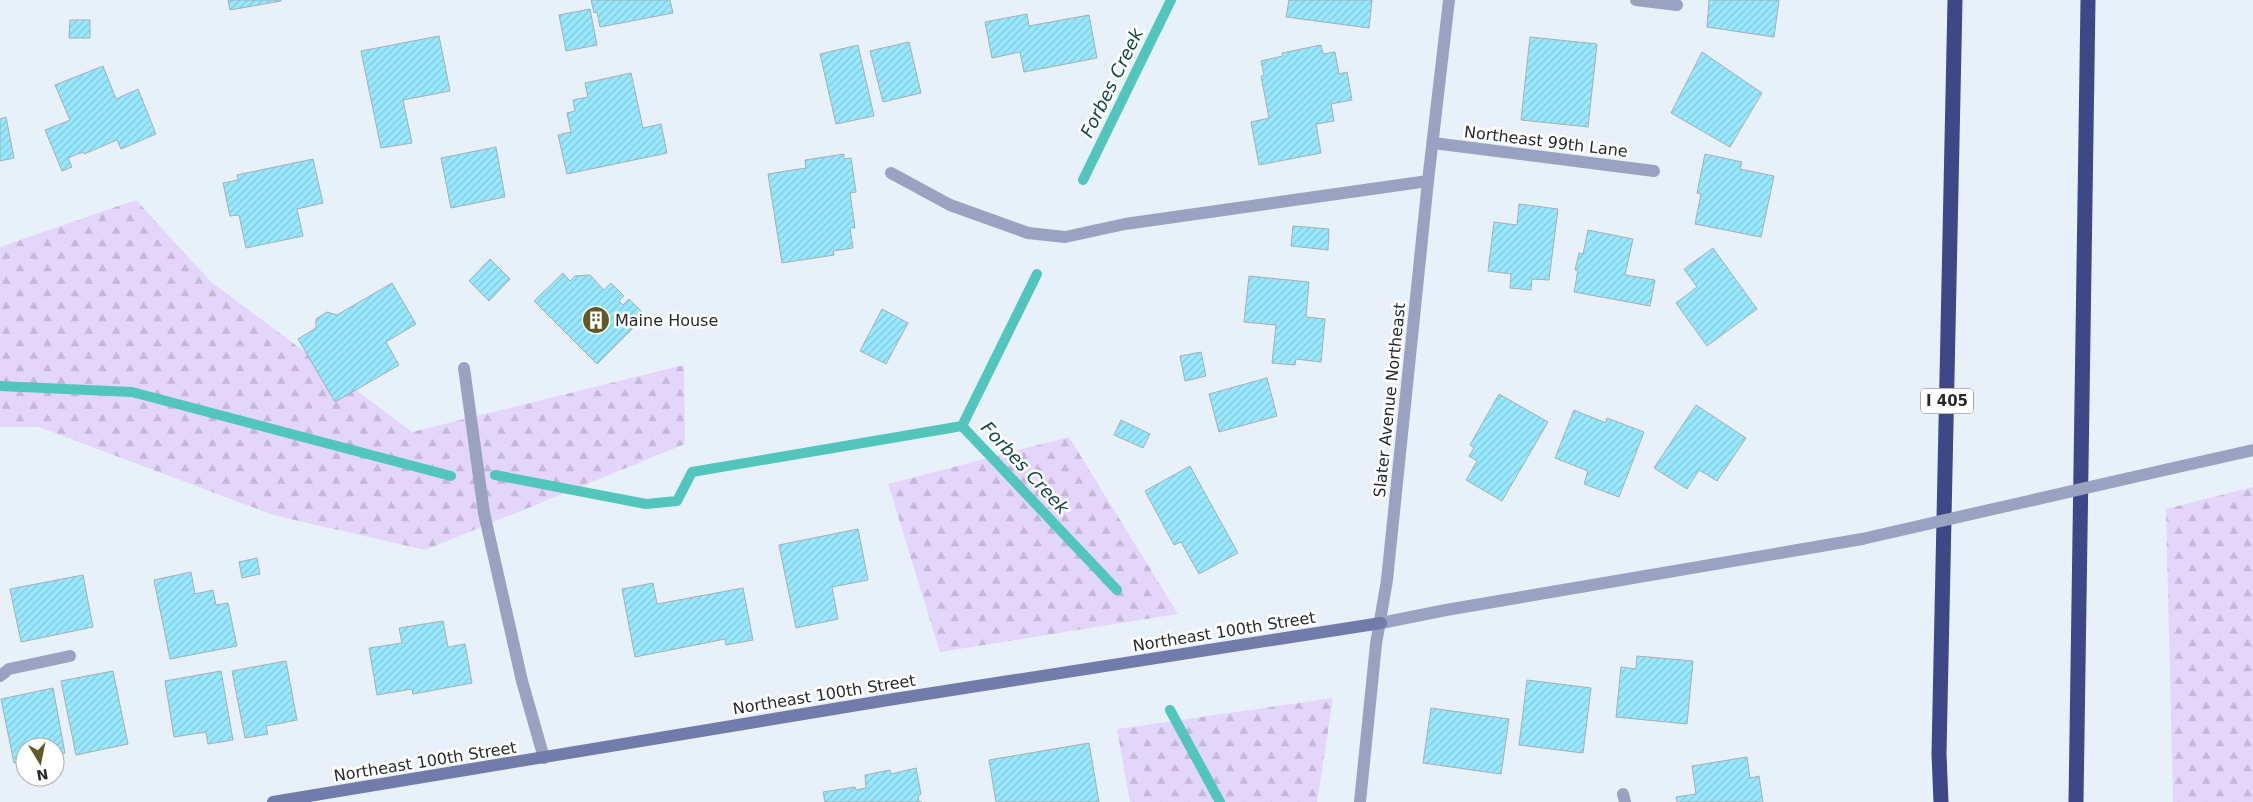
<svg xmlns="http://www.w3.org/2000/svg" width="2253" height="802" font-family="'DejaVu Sans',sans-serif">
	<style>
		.forest { fill: url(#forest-firs) }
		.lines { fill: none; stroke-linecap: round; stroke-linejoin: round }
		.stream { stroke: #52c6bc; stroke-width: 10 }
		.building { fill: url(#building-hatch); stroke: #a4b0b4 }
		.lane { stroke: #9aa2c2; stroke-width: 12 }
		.street { stroke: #9aa2c2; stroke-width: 12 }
		.secondary { stroke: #727caa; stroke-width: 12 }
		.highway { stroke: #3e4887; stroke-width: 15 }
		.lane-bridge { stroke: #9aa2c2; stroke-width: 12 }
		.labels { text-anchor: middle; stroke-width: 5; stroke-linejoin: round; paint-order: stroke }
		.shield { fill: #fff; stroke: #67696b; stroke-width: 1 }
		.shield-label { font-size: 15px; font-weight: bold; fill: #26292c }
		.street-label { font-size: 16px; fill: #26292c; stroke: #fff }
		.poi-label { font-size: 16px; fill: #26292c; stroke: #fff; text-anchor: start }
		.water-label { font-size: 18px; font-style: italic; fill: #134743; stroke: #fff }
	</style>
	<defs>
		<pattern id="forest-firs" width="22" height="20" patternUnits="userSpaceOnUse" patternTransform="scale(1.25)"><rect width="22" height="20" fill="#e4d6fb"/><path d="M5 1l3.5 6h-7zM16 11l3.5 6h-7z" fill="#c3b8d7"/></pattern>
		<pattern id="building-hatch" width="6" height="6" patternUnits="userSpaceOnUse" patternTransform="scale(1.25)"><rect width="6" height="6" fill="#98e8fe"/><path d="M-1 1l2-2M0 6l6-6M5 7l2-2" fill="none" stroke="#83c7da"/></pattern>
	</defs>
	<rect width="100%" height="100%" fill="#e8f1fa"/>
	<g class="forest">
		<path d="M136,200L211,282L412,432L684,365L685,444L425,550L273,515L39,427H0V247Z"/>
		<path d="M1069,437L1178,614L940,652L888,484Z"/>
		<path d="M2253,487V802H2173L2166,509Z"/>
		<path d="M1333,698L1317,802H1130L1117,729Z"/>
	</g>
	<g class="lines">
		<g class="stream">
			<path d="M1083,180L1171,0"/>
			<path d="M1037,274L962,426L1117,590"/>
			<path d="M0,386L132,392L451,476"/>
			<path d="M495,475L646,504L677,501L692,472L962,426"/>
			<path d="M1170,710L1220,802"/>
		</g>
	</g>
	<g class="building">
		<path d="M228,0H281V1L230,10Z"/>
		<path d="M591,0H670L673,13L600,27L597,12L594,13Z"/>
		<path d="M1289,0H1372L1369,28L1286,17Z"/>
		<path d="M1709,0H1779L1774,37L1707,27Z"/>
		<path d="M590,9L597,45L566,51L559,15Z"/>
		<path d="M1027,14L1029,26L1089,15L1097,58L1024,72L1020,52L992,58L985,22Z"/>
		<path d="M70,20H90V38H69Z"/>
		<path d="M439,36L450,91L403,100L412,143L381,148L361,51Z"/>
		<path d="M1530,37L1597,44L1588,127L1521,120Z"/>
		<path d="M909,42L921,93L883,102L870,51Z"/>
		<path d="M858,45L874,116L836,124L820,54Z"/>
		<path d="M1321,45L1323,54L1335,52L1339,74L1347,72L1352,100L1331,104L1334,121L1316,124L1321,153L1259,165L1251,122L1269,118L1261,76L1264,75L1261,61L1283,56L1282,53Z"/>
		<path d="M1702,52L1762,93L1730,147L1671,113Z"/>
		<path d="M103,66L116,99L138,89L156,134L121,149L117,140L84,154L83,152L68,158L72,167L62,171L45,130L70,120L55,85Z"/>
		<path d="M631,73L643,128L661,124L667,153L567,174L558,135L571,132L567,113L575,111L573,100L588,97L585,83Z"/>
		<path d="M6,117L14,158L0,161V119Z"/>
		<path d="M496,147L505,197L451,208L441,158Z"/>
		<path d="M844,154V159L851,158L856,192L850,193L855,228H850L853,248L833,251L834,255L782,263L768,174L806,168L805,160Z"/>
		<path d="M1705,154L1742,162L1740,169L1774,176L1761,237L1695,224L1701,194L1697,193Z"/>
		<path d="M313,159L323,203L297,209L303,236L246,248L239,215L230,216L223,183L238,180L237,175Z"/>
		<path d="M1519,204L1558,209L1549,280L1532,279L1531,290L1510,288L1511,274L1488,271L1494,222L1517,225Z"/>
		<path d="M1293,226L1329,229L1328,250L1291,246Z"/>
		<path d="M1588,230L1633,239L1625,275L1655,280L1650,306L1574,292L1578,270H1575L1579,253L1583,254Z"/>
		<path d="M1713,248L1757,309L1707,346L1676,303L1697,287L1684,269Z"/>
		<path d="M490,259L510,279L489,301L469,281Z"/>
		<path d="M563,273L570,281L575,276L590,275L604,290L611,283L624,296L619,301L623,305L629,299L643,313L637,318L640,321L597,364L534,301Z"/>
		<path d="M1249,276L1309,282L1306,317L1325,319L1321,362L1296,359L1295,365L1272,363L1276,325L1244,322Z"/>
		<path d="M392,283L416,324L386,342L399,365L335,402L298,339L316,328V319L327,312L337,315Z"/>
		<path d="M882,309L908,323L886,364L860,351Z"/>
		<path d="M1201,352L1206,376L1185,381L1180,356Z"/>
		<path d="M1267,378L1277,416L1219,432L1209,394Z"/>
		<path d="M1499,394L1548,422L1502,501L1466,480L1477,461L1469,456L1474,448L1470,445Z"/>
		<path d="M1696,405L1746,438L1717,481L1699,470L1687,489L1654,468Z"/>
		<path d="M1574,410L1606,423L1607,418L1644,432L1619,497L1584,484L1588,471L1555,458Z"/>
		<path d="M1121,420L1150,434L1143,448L1114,435Z"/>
		<path d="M1190,466L1238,553L1199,574L1181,542L1174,545L1145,491Z"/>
		<path d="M858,529L868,580L832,587L838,619L796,628L779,545Z"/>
		<path d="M257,558L260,574L242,578L239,562Z"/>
		<path d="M191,572L195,594L213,590L216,605L228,603L237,646L170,659L154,580Z"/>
		<path d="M83,575L93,627L21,642L10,589Z"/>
		<path d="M653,583L657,604L743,588L753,640L726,645L725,639L635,657L622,589Z"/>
		<path d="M443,621L448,647L465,644L472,683L413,694L412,689L377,695L369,648L402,643L399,628Z"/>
		<path d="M1637,656L1693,661L1687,724L1616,717L1621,667L1636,669Z"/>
		<path d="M286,661L297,720L266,726L268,734L245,738L232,671Z"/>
		<path d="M113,671L128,744L76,755L61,681Z"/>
		<path d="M221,671L233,740L208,744L206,732L174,737L165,681Z"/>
		<path d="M1527,680L1591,688L1583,753L1519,745Z"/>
		<path d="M53,688L65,753L55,755V747H25V761L14,763L1,699Z"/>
		<path d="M1431,708L1509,719L1501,774L1423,763Z"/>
		<path d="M1089,743L1099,802H996L989,760Z"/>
		<path d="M1747,757L1750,778L1759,776L1763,802H1677L1676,797L1696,794L1692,766Z"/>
		<path d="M916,768L921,794L918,796L919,802H922H825L823,792L855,787L856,790L866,788L865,775L890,770L891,774Z"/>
	</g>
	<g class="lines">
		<g class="lane">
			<path d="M1636,0L1677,5"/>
			<path d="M1433,143L1654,171"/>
			<path d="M891,173L950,205L1028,233L1065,237L1125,224L1428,181"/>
			<path d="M464,368L484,513L522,681L544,758"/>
			<path d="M2169,469L2253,450"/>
			<path d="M1381,623L1446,610L1862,539"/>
			<path d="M0,676L9,669L70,656"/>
		</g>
		<g class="street">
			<path d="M1623,794L1625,802"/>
			<path d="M1360,802L1376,644L1387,580L1428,181L1449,0"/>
		</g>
		<path class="secondary" d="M273,802L888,700L1381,623"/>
		<g class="highway">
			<path d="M1941,802L1939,754L1955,0"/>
			<path d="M2076,802L2088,0"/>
		</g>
		<path class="lane-bridge" d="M1862,539L2169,469"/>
	</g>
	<defs>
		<g id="building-disc" transform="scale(1.4375)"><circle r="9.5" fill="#625b27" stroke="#fff"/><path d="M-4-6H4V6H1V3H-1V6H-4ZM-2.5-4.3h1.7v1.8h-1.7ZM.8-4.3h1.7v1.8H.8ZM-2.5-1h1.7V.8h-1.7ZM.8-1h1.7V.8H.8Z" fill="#fff"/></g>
	</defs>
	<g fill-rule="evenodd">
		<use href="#building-disc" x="596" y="320"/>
	</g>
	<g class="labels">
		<rect class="shield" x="1921" y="388.5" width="52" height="25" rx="4"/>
		<g class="shield-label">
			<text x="1947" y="406">I 405</text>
		</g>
		<g class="street-label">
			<text transform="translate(1546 141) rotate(7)" y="6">Northeast 99th Lane</text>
			<text transform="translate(1389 400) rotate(-84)" y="6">Slater Avenue Northeast</text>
			<text transform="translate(1224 631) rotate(-9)" y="6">Northeast 100th Street</text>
			<text transform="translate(824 694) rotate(-9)" y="6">Northeast 100th Street</text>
			<text transform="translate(425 761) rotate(-9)" y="6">Northeast 100th Street</text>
		</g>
		<g class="poi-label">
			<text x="615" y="326">Maine House</text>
		</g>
		<g class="water-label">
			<text transform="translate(1112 83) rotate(-64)" y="6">Forbes Creek</text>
			<text transform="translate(1025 468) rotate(47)" y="6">Forbes Creek</text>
		</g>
	</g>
	<g transform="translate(40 762) rotate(170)"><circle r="24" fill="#ffffff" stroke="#a8a9ab"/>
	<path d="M0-4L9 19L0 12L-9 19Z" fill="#625b27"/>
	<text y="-8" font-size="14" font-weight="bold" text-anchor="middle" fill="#26292c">N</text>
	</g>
</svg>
